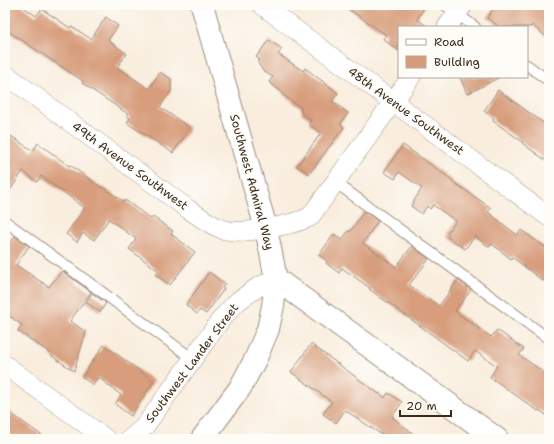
<svg xmlns="http://www.w3.org/2000/svg" width="554" height="444" font-family="'Shantell Sans',sans-serif">
	<style>
		.building { fill: #d79d7b }
		.lines { fill: none; stroke-linecap: round; stroke-linejoin: round }
		.lane-casing { stroke: #9a8c7e; stroke-width: 12 }
		.street-casing { stroke: #9a8c7e; stroke-width: 20 }
		.secondary-casing { stroke: #9a8c7e; stroke-width: 24 }
		.lane { stroke: #fff; stroke-width: 10 }
		.street { stroke: #fff; stroke-width: 19 }
		.secondary { stroke: #fff; stroke-width: 22 }
		.labels { text-anchor: middle; stroke-width: 3; stroke-linejoin: round; paint-order: stroke }
		.street-label { font-size: 12px; fill: #3b2a1e; stroke: #fdfcf7 }
	</style>
	<rect width="100%" height="100%" fill="#fdfcf7"/>
	<filter id="ink" filterUnits="userSpaceOnUse"><feTurbulence type="fractalNoise" baseFrequency=".025" numOctaves="2"/><feDisplacementMap in="SourceGraphic" scale="8" xChannelSelector="R" yChannelSelector="G"/><feConvolveMatrix kernelMatrix="1 2 1 2 8 2 1 2 1" color-interpolation-filters="sRGB"/></filter>
	<filter id="wash" filterUnits="userSpaceOnUse"><feTurbulence type="fractalNoise" baseFrequency=".012" numOctaves="4" result="noise"/><feDisplacementMap in="SourceGraphic" scale="16" xChannelSelector="R" yChannelSelector="G"/><feGaussianBlur stdDeviation="0.9" result="paint"/><feColorMatrix in="noise" values="0 0 0 0 0 0 0 0 0 0 0 0 0 0 0 0 0 1.4 0 .05"/><feComposite in="paint" operator="in"/></filter>
	<g filter="url(#wash)">
		<rect width="100%" height="100%" fill="#f9eddd"/>
		<g id="blocks">
			<g class="building">
				<path d="M5,5H21L36,16L42,9L70,28L71,26L91,39L106,17L118,26L108,40L127,54L117,67L149,89L160,72L171,79V91L160,107L190,128L173,153L127,123L130,118L127,116L128,114L82,83L83,81L5,29Z"/>
				<path d="M343,5H426L417,19L428,27H399V51L383,39L386,35Z"/>
				<path d="M496,5H549V39L532,25L531,27H500L487,18Z"/>
				<path d="M269,40L282,49L278,54L303,71L305,68L338,93L332,101L348,113L340,124L344,127L309,174L297,166L321,133L309,124L311,120L301,113L302,111L300,109L301,108L282,94L283,93L269,82L273,77L263,71L258,63L259,59L256,57Z"/>
				<path d="M460,77H500L467,94Z"/>
				<path d="M498,90L549,127V163L522,143L523,142L493,121L494,118L484,111Z"/>
				<path d="M5,132L33,151L38,143L69,166L70,165L102,188L103,187L124,202L125,200L151,219L153,217L173,231L171,234L195,252L170,285L156,275L159,271L129,249L136,239L109,219L94,240L83,233L77,242L66,234L85,208L41,176L37,182L23,171L5,198Z"/>
				<path d="M403,145L437,169L452,180V181L491,208L488,212L517,235L521,230L549,250V274L543,281L512,257L511,259L492,244L489,247L475,236L465,249L447,237L449,235L447,233L456,221L433,205L430,209L427,206L422,214L411,206L422,188L399,172L395,179L384,172Z"/>
				<path d="M364,211L378,221L363,243L396,267L412,246L429,259L409,285L439,306L458,280L471,290L455,311L491,337L497,330L524,349L519,355L549,376V417L539,410L538,411L490,377L497,366L475,351L468,361L412,320L369,289L370,288L342,268L339,273L326,263L327,261L319,255L334,234L342,240L348,231L350,232Z"/>
				<path d="M15,236L29,246L16,265L49,287L62,271L91,292L70,321L86,332L74,371L49,354L50,353L18,331L22,325L5,313V250Z"/>
				<path d="M209,272L225,284L222,287L224,289L206,314L200,310L197,314L186,305Z"/>
				<path d="M92,293L106,303L100,312L86,302Z"/>
				<path d="M311,344L379,394V393L385,398L388,393L402,402L392,417L420,439H388L345,410L336,423L323,414L332,402L291,372Z"/>
				<path d="M104,345L154,381L131,416L115,404L121,395L98,377L93,385L82,377Z"/>
				<path d="M5,409L27,425L47,439H5Z"/>
			</g>
		</g>
	</g>
	<g filter="url(#ink)">
		<use href="#blocks" fill-opacity="0" stroke="#9a8c7e" stroke-width="1"/>
		<g class="lines">
			<g class="lane-casing">
				<g id="lane">
					<path d="M445,5L475,27"/>
					<path d="M527,65L549,81"/>
					<path d="M335,182L549,339"/>
					<path d="M5,221L193,359"/>
				</g>
			</g>
			<g class="street-casing">
				<g id="street">
					<path d="M262,5L549,217"/>
					<path d="M447,27L463,5"/>
					<path d="M5,74L188,209C199,216 210,225 222,229C240,236 292,225 310,217L411,77"/>
					<path d="M5,365L106,439"/>
					<path d="M130,439L145,426L222,318L238,301L258,287L276,279"/>
				</g>
			</g>
			<g class="secondary-casing">
				<g id="secondary">
					<path d="M202,5L266,228L276,279L273,306L268,329L256,358L240,388L202,439"/>
					<path d="M276,279L497,439"/>
				</g>
			</g>
			<use href="#lane" class="lane"/>
			<use href="#street" class="street"/>
			<use href="#secondary" class="secondary"/>
		</g>
	</g>
	<g class="labels">
		<g class="street-label">
			<text transform="translate(406 111) rotate(36)" y="4">48th Avenue Southwest</text>
			<text transform="translate(130 166) rotate(36)" y="4">49th Avenue Southwest</text>
			<text transform="translate(252 182) rotate(75)" y="4">Southwest Admiral Way</text>
			<text transform="translate(192 363) rotate(-53)" y="4">Southwest Lander Street</text>
		</g>
	</g>
	<rect width="554" height="444" fill="none" stroke="#fdfcf7" stroke-width="20"/>
	<rect x="398" y="26" width="130" height="52" fill="#fdfcf7" stroke="#afa8a0"/>
	<rect x="406" y="39" width="20" height="6" fill="#ffffff" stroke="#afa8a0"/>
	<text x="434" y="46" font-size="12" fill="#3b2a1e">Road</text>
	<rect x="406" y="56" width="20" height="12" fill="#d79d7b" stroke="#afa8a0"/>
	<text x="434" y="66" font-size="12" fill="#3b2a1e">Building</text>
	<path d="M400 410v6h51v-6" fill="none" stroke="#3b2a1e" stroke-width="2"/>
	<text x="406" y="410" font-size="12" fill="#3b2a1e" stroke="#fdfcf7" stroke-width="3" paint-order="stroke">20 m</text>
</svg>
